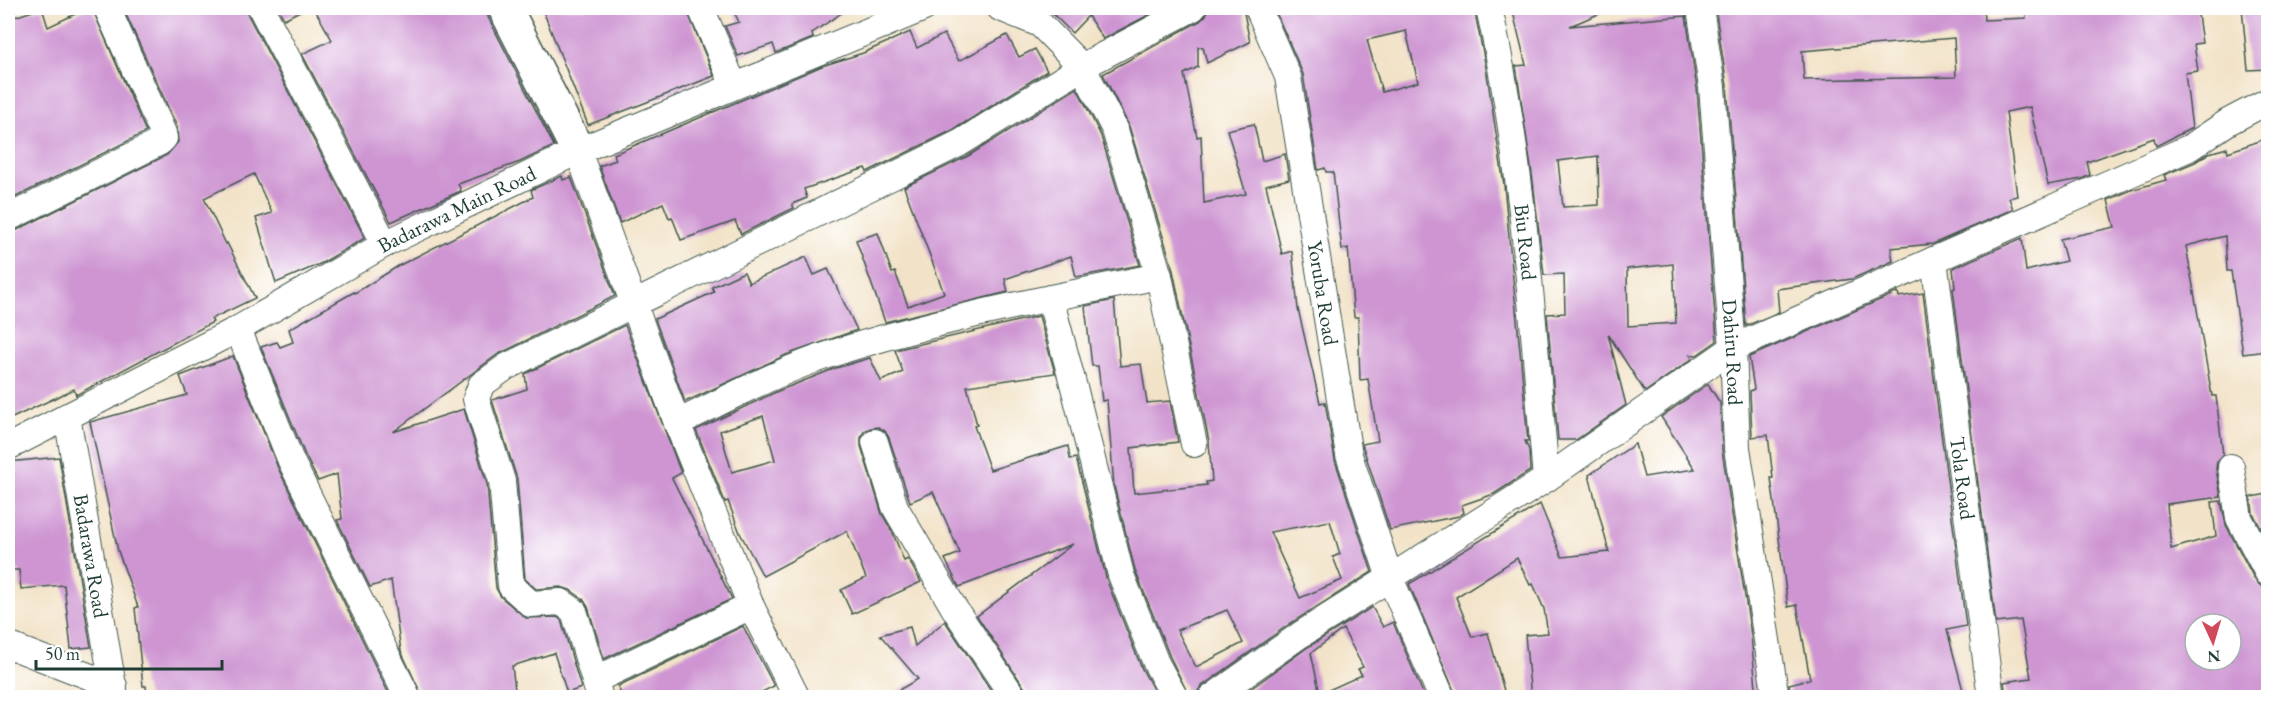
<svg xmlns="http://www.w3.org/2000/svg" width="2276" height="705" font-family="'EB Garamond',serif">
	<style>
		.building { fill: #ce95d2; fill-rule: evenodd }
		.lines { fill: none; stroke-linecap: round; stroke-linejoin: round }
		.street-casing { stroke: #3f564a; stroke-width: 28 }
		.secondary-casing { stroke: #3f564a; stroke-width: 36 }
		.street { stroke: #fff; stroke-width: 26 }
		.secondary { stroke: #fff; stroke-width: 33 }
		.labels { text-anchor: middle; stroke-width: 4.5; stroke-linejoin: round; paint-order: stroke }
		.street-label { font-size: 21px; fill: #1f3d34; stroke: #fff }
	</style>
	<rect width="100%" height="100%" fill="#fff"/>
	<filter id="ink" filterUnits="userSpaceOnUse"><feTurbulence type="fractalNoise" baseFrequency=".0167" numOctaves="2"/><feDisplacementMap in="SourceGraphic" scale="12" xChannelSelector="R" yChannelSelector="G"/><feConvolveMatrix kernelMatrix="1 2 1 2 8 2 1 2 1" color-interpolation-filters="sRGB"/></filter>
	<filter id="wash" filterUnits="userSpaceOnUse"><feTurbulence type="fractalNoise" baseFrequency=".008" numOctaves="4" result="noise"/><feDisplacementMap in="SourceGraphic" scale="24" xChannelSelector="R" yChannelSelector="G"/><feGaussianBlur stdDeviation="1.35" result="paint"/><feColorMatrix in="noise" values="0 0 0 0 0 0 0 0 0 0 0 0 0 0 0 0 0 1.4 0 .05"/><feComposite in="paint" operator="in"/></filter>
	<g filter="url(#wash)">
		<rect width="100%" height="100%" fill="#f2e3c8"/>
		<g id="blocks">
			<g class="building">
				<path d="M42,8L48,27L88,8H92L146,132L8,201V19Z"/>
				<path d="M123,8H246L248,15L365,238L322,263L276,283L256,218L272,213L254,174L204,198L226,244L227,243L255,298L211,319L213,322L76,395L74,389L8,420V233L15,231L167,155L178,142L177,127Z"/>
				<path d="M278,8H306L284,19Z"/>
				<path d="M314,8H486L488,17L554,146L520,162L458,184L461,191L391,222L302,54L332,40Z"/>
				<path d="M542,8H686L714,76L588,125Z"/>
				<path d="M732,8H849L812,33L813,38L776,53L773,44L738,56L725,26L739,22Z"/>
				<path d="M1047,8H1162L1103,39L1088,16L1072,33Z"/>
				<path d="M1208,8H1243L1250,42L1207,63L1203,47H1198V67L1184,74L1197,137L1201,136L1204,203L1246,194L1227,130L1254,124L1262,161L1285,154L1289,179L1266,185L1282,254L1292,251L1298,309L1320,403L1325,402L1335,460L1372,572L1291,623L1202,686L1198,691L1196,698H1190L1170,657L1135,570L1114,486L1107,400L1102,401L1098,366H1092L1085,306L1114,300L1120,366L1141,364L1147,403L1170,401L1178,442L1131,448L1134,493L1207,485L1206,482L1212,481L1209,441L1172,266L1129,126L1103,74L1200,21L1206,15ZM1330,521L1340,554L1333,557L1342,580L1300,598L1270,532ZM1227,610L1243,643L1196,667L1177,630Z"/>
				<path d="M1274,8H1474L1486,68L1504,185L1521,362L1528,441H1525L1529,450L1530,471L1494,494L1462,505L1464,513L1459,516L1390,530L1362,444L1378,441L1368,379L1360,380L1358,317H1354L1348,248L1342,250L1333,172H1326L1325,168L1318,170L1303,74ZM1406,31L1418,82L1382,92L1367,40Z"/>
				<path d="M1512,8H1613L1570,26L1686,16L1697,89L1717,341L1697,355H1690L1692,359L1645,392L1608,334L1626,405L1576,440H1558L1547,314L1565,313L1564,274L1544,275L1533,181L1516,66L1526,65ZM1598,156L1599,205L1563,207L1558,161ZM1673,264L1676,323L1628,326L1627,269Z"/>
				<path d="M1746,8H1983L1984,20L2026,18L2025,8H2197L2202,43L2194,44L2198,71L2185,73L2192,128L2156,146L2154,138L2087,162L2090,175L2082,179L2048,185L2030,107L2006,112L2017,196L2009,198L2013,209L1933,244L1891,248L1893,261L1852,279L1777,289L1779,312L1746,326L1727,86L1716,13ZM1954,38L1956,77L1804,80L1802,51Z"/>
				<path d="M2242,8H2268V69L2248,70Z"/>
				<path d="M910,32L917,48L944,34L959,61L1007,35L1019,57L1035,49L1047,71L953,130L867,172L865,168L804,189L807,198L792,204L794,208L741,234L735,221L681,240L672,217L669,218L663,203L620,223L599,166L616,160L614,154L822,66L863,53Z"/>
				<path d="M1077,88L1101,136L1140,265L1076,277L1071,256L1005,279L1008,292L885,322L856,240L878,233L892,273L895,272L908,306L944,293L904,187L968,156Z"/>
				<path d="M2268,138V351L2243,354L2231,271H2227L2225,236L2186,246L2212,396H2216L2223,455L2217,461L2216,469L2221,497L2167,504L2171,549L2216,536L2212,502L2221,501L2226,525L2255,580L2261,586L2268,588V698H2006L2004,682L2031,678L2021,620L1996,623L1953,289L1955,288L1953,268L2022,238L2026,271L2066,261L2060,239L2115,227L2108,200L2131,190L2166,180L2164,175L2195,162L2209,153L2227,148L2228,152ZM2195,624H2231V660H2195Z"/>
				<path d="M562,176L563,180L571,177L615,296L497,355L393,432L464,409L487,484L496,588L501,597L526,618L557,617L561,620L581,688L567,693L554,653L512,666L516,698H423L401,651L391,580L370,587L337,520L342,519L337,474L318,481L305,455L261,347L277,342L280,347L293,342L289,329L354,292L355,293L400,265L533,197L531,190Z"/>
				<path d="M806,257L814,275L828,269L857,330L786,355L685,402L655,319L714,292L712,287L744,272L749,283Z"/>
				<path d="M1898,292L1899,297L1923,293L1966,626L1947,630L1965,698H1791L1789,684L1810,679L1797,605L1788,607L1771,478H1773L1768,435L1752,437L1750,391L1754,389L1749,357Z"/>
				<path d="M1039,316L1055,373L967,386L977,425L974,426L990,470L1068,446L1070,459L1076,458L1107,581L1142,669L1158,698H1029L1026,690L977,616L1073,544L959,587L945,559L960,553L933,492L910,502L889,438L885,431L878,427L871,428L864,431L861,438V446L882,514L893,533L904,561L908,559L921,582L852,614L841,590L866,578L847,531L763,576L740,533L728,501L725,502L696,430L778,391L836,368L870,358L881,381L903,372L895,350ZM763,416L775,460L732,472L720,431Z"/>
				<path d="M625,325L681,473L672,478L732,599L604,659L588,607L583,599L570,590L561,587L536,589L525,579L517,479L492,400L527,389L525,374Z"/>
				<path d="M233,356L278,468L391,698H147L146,686H143L135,608L138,607L118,551L90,422L187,395L180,376Z"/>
				<path d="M1708,384L1720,403L1722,450L1751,635L1757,698H1691L1690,693L1648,698H1531L1525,635L1548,633L1544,609L1533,584L1530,585L1517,558L1456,597L1472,637L1488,633L1506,698H1457L1409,584L1540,504L1562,557L1609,552L1589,475L1635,444L1644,477L1695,469L1661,417Z"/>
				<path d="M59,457L91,647L71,649L64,585L21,589L19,570H10L8,549V462Z"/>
				<path d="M2268,494V542L2253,513L2251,497Z"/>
				<path d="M1372,607L1383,627L1393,622L1425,698H1238L1308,647ZM1343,629L1363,667L1358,669L1362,675L1320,694L1311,653Z"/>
				<path d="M945,621L996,698H885L918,679L880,635L910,627L915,646Z"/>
				<path d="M743,626L774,686L750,698H622L618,686Z"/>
			</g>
		</g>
	</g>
	<g filter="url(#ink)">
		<use href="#blocks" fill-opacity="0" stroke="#3f564a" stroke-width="1.5"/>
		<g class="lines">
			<g class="street-casing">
				<g id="street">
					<path d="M261,8L385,244"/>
					<path d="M701,8L734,86"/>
					<path d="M1000,8L1040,24L1083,68L1115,130L1159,276L1194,444"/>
					<path id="s1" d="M1258,8L1288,77L1349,455L1390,578L1442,698"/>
					<path id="s2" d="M1489,8C1523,160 1533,323 1546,479"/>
					<path id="s3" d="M1700,8L1712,87L1733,348L1737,448L1776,698"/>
					<path d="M578,151L677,423L751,606L797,698"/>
					<path d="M8,218L160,142L164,138L163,133L107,8"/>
					<path id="s4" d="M1934,260L1991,698"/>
					<path d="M1050,298L1075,391L1121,575L1156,663L1175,698"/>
					<path d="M238,329L291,461L408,698"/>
					<path id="s5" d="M67,416L115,698"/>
					<path d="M677,423C727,399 778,371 831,354C938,319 1049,298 1159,276"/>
					<path d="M875,442L895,507L954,608L1014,698"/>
					<path id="s6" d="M8,447L238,329L385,244L578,151L924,8"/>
					<path d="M2231,467L2239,518L2268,573"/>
					<path d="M8,645L114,686"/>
					<path d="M595,680L751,606"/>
					<path d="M600,698L574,611L561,602L531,604L511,586L502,481L476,399L481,385L506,367L960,143L1087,64L1193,8"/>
					<path d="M1211,698L1300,635L1546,479L1733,348L2189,148L2228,122L2268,101"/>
				</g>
			</g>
			<g class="secondary-casing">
				<path id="secondary" d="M505,8L578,151"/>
			</g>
			<use href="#street" class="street"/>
			<use href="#secondary" class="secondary"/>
		</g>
	</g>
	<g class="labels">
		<g class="street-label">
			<text dy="7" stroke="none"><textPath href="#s6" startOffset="508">Badarawa Main Road</textPath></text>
			<text dy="7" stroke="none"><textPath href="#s2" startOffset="237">Biu Road</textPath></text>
			<text dy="7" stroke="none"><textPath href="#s1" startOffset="294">Yoruba Road</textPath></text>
			<text dy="7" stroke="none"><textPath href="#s3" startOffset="346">Dahiru Road</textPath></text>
			<text dy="7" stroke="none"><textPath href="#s4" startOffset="220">Tola Road</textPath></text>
			<text dy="7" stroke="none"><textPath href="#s5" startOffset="142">Badarawa Road</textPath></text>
		</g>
	</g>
	<rect width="2276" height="705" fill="none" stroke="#fff" stroke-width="30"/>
	<g transform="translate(2213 642) rotate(176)"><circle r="28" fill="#ffffff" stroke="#a5b1ae" stroke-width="1.5"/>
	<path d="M0-4.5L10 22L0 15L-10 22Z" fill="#d1495b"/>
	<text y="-9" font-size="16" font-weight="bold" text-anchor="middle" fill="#1f3d34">N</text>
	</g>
	<path d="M36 660v9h186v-9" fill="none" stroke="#1f3d34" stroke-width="3"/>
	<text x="45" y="660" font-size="18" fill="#1f3d34" stroke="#ffffff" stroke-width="4.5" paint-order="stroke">50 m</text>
</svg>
